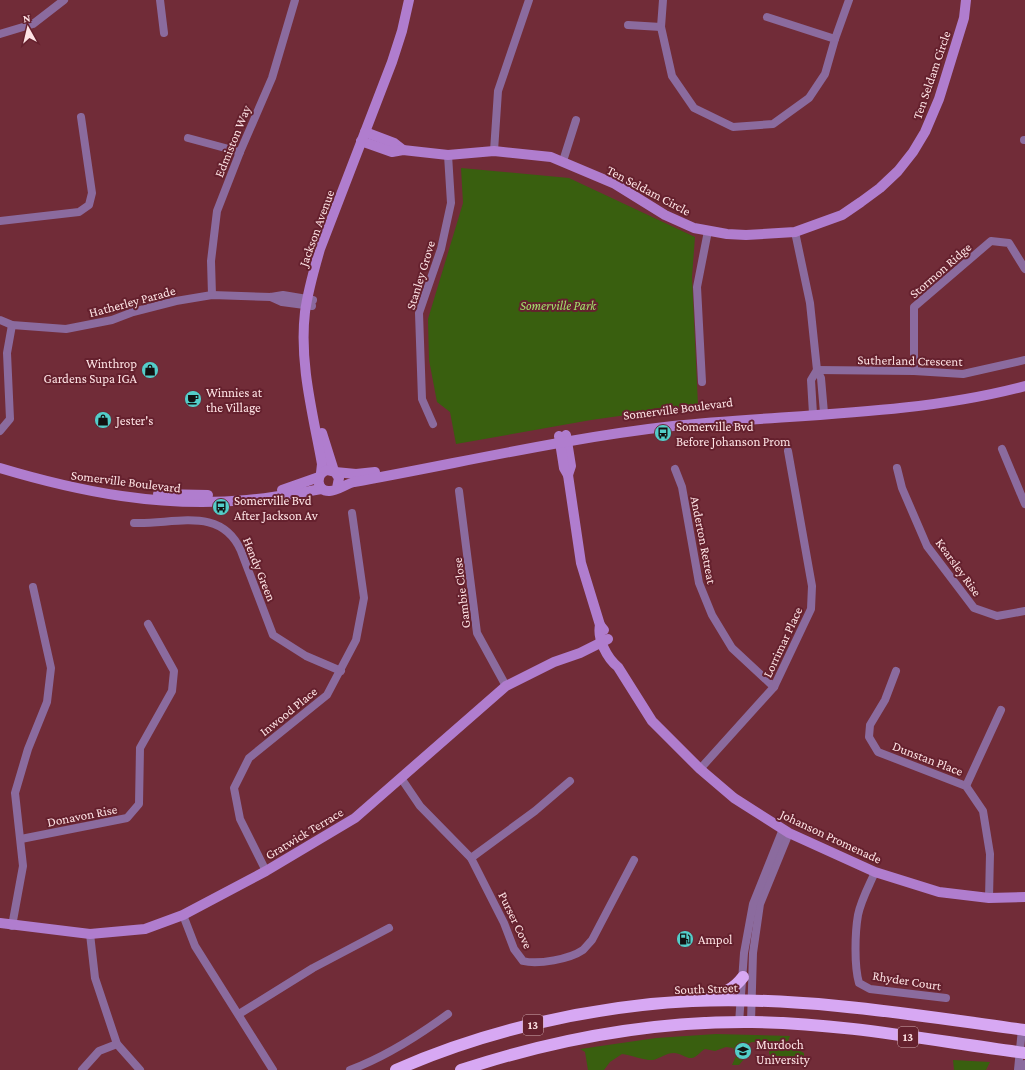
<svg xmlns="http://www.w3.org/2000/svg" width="1025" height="1070" font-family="'Crimson Pro',serif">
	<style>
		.green { fill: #395f0f }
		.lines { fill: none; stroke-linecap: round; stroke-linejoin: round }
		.street { stroke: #8b6b9e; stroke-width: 8 }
		.secondary { stroke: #b07dce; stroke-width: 10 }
		.highway { stroke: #d7a8f3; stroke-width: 12 }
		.labels { text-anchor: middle; stroke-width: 4; stroke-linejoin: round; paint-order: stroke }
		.shield { fill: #65212e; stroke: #d0a9ae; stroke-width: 1 }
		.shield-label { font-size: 12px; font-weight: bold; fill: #fee3e5 }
		.street-label { font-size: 13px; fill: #fee3e5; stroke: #65212e }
		.park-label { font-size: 13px; font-style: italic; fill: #a3e06d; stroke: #65212e }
		.poi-label { font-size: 13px; fill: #fee3e5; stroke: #65212e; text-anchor: start }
	</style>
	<rect width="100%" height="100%" fill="#712c38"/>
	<g class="green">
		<path d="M461,168L569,178L695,237L692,277L698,405L591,420L456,444L450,412L437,402L429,360L428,319L463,203Z"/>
		<path d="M716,1034L790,1036L787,1044L804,1053V1060L798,1061L793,1058L784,1063H779L769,1054V1049L764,1043L752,1042L746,1045L745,1058L739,1065H732L736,1056L733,1048L726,1047L715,1051L705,1049C701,1051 697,1057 692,1058C687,1059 680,1053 674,1053C666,1053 661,1058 653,1060C647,1061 630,1055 622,1054L610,1062L604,1070H588L585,1052L580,1049L656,1038Z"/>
		<path d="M953,1060L990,1062L986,1070H954Z"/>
	</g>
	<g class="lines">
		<g class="street">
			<path d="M160,0L164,33"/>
			<path d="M663,0L661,27L672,76L694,108L733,127L773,124L809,98L825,74L835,39L849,0"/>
			<path d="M767,17L835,39"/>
			<path d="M628,25L661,27"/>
			<path d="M0,34L33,24L64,0"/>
			<path d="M188,138L240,152"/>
			<path d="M1024,140H1025"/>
			<path d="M494,151L498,91L529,0"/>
			<path d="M563,161L576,120"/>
			<path d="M0,221L79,212L89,205L92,193L81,117"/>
			<path d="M795,232L810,303L817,370L821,378L824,413"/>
			<path d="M212,295L211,261L217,211L240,152L272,78L295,0"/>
			<path d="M271,297L282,302L312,306"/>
			<path d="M0,320L12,325L66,329L112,320L133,312L176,301L212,295L271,297L283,295L313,300"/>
			<path d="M817,370L914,371L963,374L1025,360"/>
			<path d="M914,371V307L991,241L1009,243L1025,269"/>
			<path d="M702,382L697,287L708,231"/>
			<path d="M813,414L811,380L817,370"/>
			<path d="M433,424L422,399L419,313L441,249L451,203L448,155"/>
			<path d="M0,431L10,419L7,353L12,325"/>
			<path d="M1002,449L1025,504"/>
			<path d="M897,468L902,488L927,546L974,608L997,616L1025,611"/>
			<path d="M675,469L682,487L699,583L712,615L732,648L774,687"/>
			<path d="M459,491L477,633L506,686"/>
			<path d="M134,523C173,525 221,505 241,551L273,635L306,656L341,671"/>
			<path d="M896,671L885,700L870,725L869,737L878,752L966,786L983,811L990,854L989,898"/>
			<path d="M700,769L774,687L811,609L812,586L788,451"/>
			<path d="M401,778L420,806L471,858L504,923L514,949L523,961C538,965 570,959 583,950C586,947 589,943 592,940L634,860"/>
			<path d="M966,786L1001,710"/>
			<path d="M21,839L127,818L139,804L140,748L172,691L174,671L148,624"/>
			<path d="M471,858L535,811L570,781"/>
			<path d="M266,871L240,819L234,788L249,758L327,695L356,640L364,598L352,513"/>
			<path d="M875,872C869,886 861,900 858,915C855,932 854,966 859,983L870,989L946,998"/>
			<path d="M183,915L195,946L273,1070"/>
			<path d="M12,926L23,866L15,793L28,749L47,702L51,668L33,587"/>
			<path d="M90,934L95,978L117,1044L140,1070"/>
			<path d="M239,1014L313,968L389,928"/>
			<path d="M751,1022L753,953L760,904L789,833"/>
			<path d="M739,1023L744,953L753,904L783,829"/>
			<path d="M82,1070L99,1051L117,1044"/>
			<path d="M350,1070C385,1057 418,1036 448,1014"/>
			<path d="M1018,1070L1022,1029"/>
			<path d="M1024,1070L1025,1064"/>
		</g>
		<g class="secondary">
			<path d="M365,132L394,143L403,150"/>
			<path d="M361,141L392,152L403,150L448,155L494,151L551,157L615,184L665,215L694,228L727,234L746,235L795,232L842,215L861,202L880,188L898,171L913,152L925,132L939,99L964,18L966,0"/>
			<path d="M322,433L334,471"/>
			<path d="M566,435L571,466L568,475"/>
			<path d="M559,436L564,468L568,475L581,563L600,625L604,630"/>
			<path d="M0,468C80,492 162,508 247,500C272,498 297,493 322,489"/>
			<path d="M335,472L356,474L375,472"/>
			<path d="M321,473L322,464C313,414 299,363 305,312C308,290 314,270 320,249L392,62L402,31L409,0"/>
			<path d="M337,488L339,478L335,472L327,470C315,474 316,492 330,491C337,491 346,484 354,482C460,463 566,438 673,426C789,414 912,416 1025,386"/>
			<path d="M282,490L319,477"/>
			<path d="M158,494L208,495"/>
			<path d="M600,625C597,639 607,658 618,667L652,721L700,769L734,798L789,833L875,872L939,892L989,898L1025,897"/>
			<path d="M0,923L90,934L145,929L183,915L266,871L355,818L506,686L554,662L580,653L608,639"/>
		</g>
		<g class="highway">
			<path d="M710,997C724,993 734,989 743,977"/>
			<path d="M396,1070C486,1030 593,1006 692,1001C802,996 916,1015 1025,1030"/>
			<path d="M461,1070C555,1039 653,1021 752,1022C843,1023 934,1041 1025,1053"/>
		</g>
	</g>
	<defs>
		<g id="shop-disc" transform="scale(0.9)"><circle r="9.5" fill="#53cdc9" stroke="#65212e"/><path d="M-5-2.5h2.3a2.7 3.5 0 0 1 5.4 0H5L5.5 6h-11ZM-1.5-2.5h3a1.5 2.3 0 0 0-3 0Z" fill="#111"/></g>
		<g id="cafe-disc" transform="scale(0.9)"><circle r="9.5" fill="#53cdc9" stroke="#65212e"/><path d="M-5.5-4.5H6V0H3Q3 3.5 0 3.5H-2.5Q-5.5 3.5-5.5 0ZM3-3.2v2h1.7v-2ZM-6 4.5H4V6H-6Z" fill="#111"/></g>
		<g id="bus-disc" transform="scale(0.9)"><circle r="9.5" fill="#53cdc9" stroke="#65212e"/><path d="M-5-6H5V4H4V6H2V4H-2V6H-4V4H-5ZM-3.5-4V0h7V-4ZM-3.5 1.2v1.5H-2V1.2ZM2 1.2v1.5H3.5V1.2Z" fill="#111"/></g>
		<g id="fuel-disc" transform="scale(0.9)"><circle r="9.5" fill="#53cdc9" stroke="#65212e"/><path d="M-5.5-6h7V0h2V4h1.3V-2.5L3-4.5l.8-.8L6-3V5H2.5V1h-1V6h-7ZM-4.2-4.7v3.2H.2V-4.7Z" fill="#111"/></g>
		<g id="university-disc" transform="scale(0.9)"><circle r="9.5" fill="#53cdc9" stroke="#65212e"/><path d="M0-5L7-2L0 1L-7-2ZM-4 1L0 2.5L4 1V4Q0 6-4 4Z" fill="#111"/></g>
	</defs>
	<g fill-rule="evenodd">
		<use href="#shop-disc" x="150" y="370"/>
		<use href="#cafe-disc" x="193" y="399"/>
		<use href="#shop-disc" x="103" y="420"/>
		<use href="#bus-disc" x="663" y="433"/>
		<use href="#bus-disc" x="221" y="507"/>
		<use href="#fuel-disc" x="685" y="939"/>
		<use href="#university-disc" x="743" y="1051"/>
	</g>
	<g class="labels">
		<g class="shield">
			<rect x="523" y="1015" width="20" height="20" rx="3"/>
			<rect x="898" y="1027" width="20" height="20" rx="3"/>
		</g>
		<g class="shield-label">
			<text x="533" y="1029">13</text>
			<text x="908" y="1041">13</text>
		</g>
		<g class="street-label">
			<text transform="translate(931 75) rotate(-71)" y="5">Ten Seldam Circle</text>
			<text transform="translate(232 141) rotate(-68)" y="5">Edmiston Way</text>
			<text transform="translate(649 190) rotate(28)" y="5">Ten Seldam Circle</text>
			<text transform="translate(316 228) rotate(-70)" y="5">Jackson Avenue</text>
			<text transform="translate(940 270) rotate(-41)" y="5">Stormon Ridge</text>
			<text transform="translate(420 275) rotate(-73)" y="5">Stanley Grove</text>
			<text transform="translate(132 301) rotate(-15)" y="5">Hatherley Parade</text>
			<text transform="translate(910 360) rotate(1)" y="5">Sutherland Crescent</text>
			<text transform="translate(678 408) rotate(-7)" y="5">Somerville Boulevard</text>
			<text transform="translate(126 481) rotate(7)" y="5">Somerville Boulevard</text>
			<text transform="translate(704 540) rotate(79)" y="5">Anderton Retreat</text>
			<text transform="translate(959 567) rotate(54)" y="5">Kearsley Rise</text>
			<text transform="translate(260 569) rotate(68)" y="5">Hendy Green</text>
			<text transform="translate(461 593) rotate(-97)" y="5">Gambie Close</text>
			<text transform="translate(782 642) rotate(-65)" y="5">Lorrimar Place</text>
			<text transform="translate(288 711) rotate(-39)" y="5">Inwood Place</text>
			<text transform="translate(928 758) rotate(21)" y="5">Dunstan Place</text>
			<text transform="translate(82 815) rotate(-11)" y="5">Donavon Rise</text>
			<text transform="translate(304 833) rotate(-31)" y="5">Gratwick Terrace</text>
			<text transform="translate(831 836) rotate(25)" y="5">Johanson Promenade</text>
			<text transform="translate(516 920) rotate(64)" y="5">Purser Cove</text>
			<text transform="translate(907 980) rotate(9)" y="5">Rhyder Court</text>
			<text transform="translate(706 988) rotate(-2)" y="5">South Street</text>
		</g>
		<g class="park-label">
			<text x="558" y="310">Somerville Park</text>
		</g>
		<g class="poi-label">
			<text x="137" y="368" text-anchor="end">Winthrop<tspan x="137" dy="15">Gardens Supa IGA</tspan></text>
			<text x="206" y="397">Winnies at<tspan x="206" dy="15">the Village</tspan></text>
			<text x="116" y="425">Jester's</text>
			<text x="676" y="431">Somerville Bvd<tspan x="676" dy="15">Before Johanson Prom</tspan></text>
			<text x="234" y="505">Somerville Bvd<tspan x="234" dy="15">After Jackson Av</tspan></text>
			<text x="698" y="944">Ampol</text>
			<text x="756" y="1049">Murdoch<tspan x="756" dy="15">University</tspan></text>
		</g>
	</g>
	<g transform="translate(28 28) rotate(352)" stroke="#65212e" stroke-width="3" paint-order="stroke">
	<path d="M0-3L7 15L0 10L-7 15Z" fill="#fee3e5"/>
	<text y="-6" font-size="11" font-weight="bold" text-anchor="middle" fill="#fee3e5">N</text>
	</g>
</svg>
